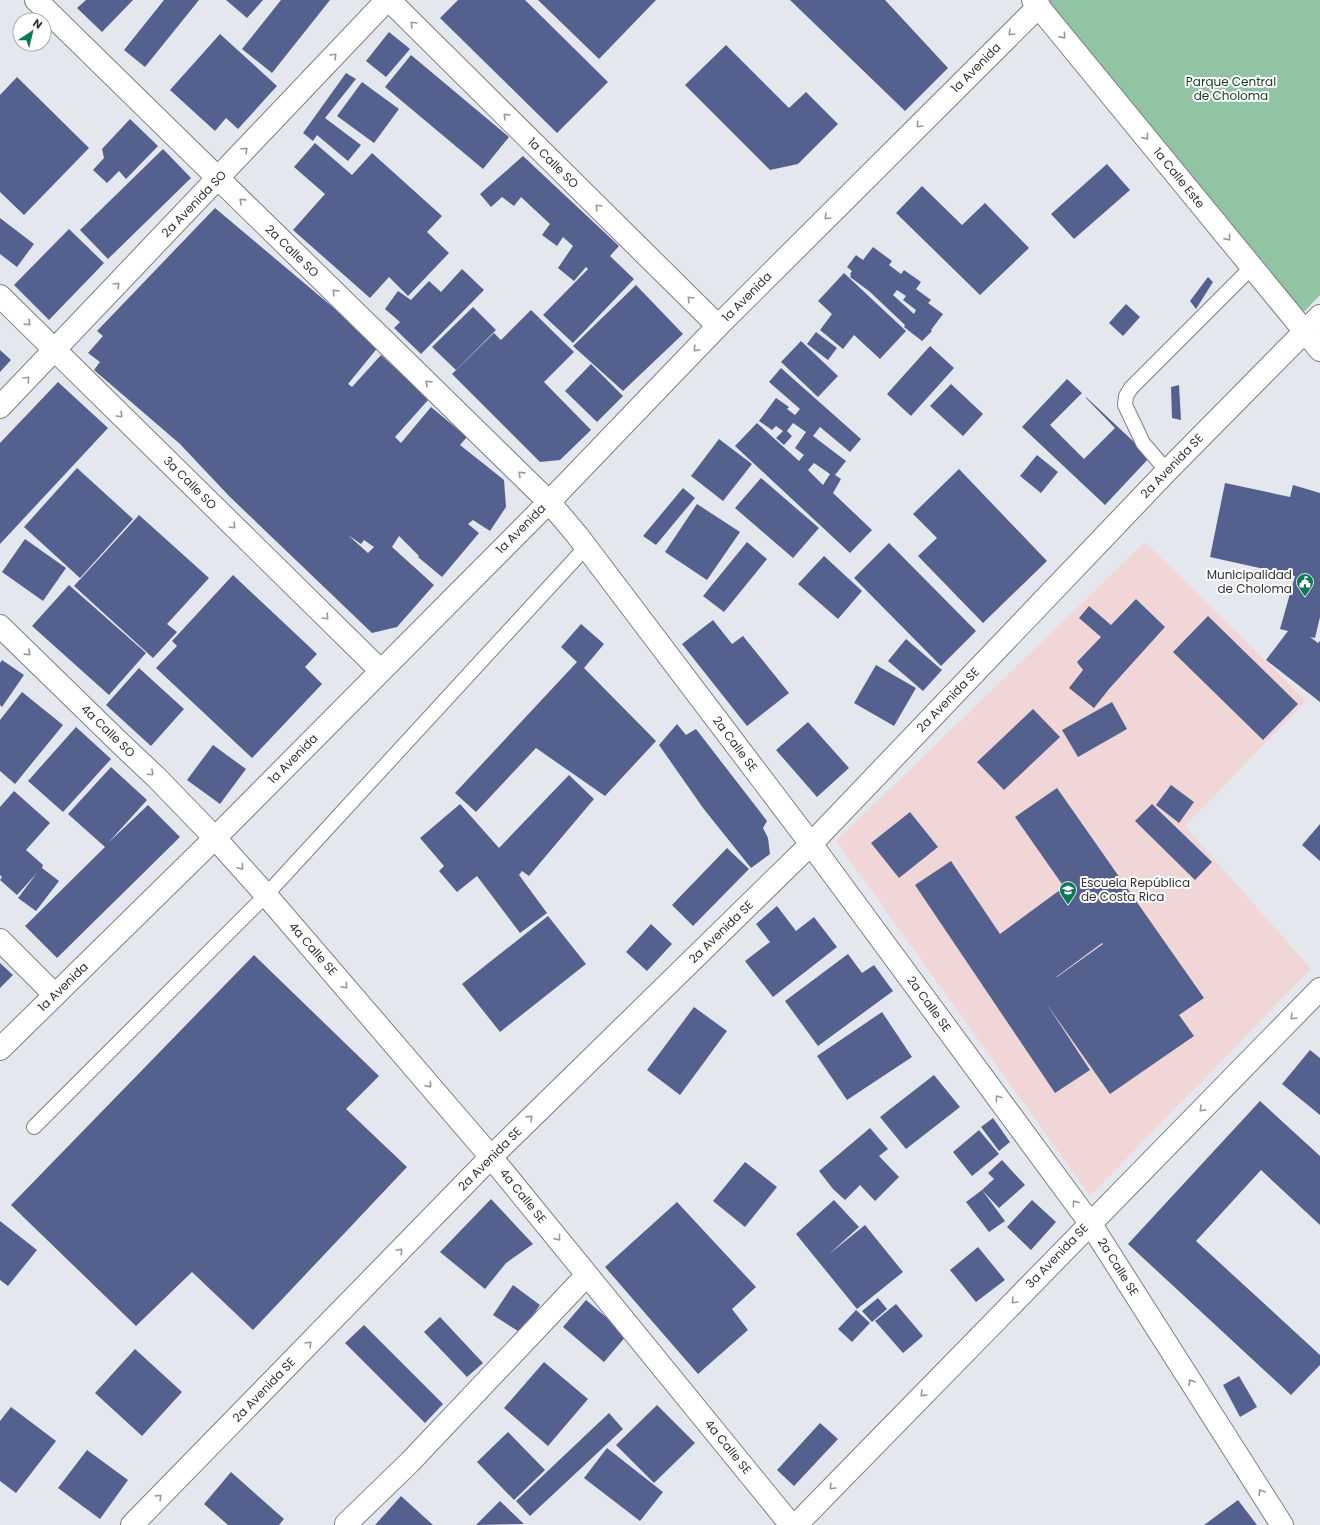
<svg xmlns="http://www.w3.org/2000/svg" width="1320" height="1525" font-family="Poppins,sans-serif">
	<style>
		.education { fill: #f1d6d7 }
		.green { fill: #91c4a3 }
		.building { fill: #54618e; fill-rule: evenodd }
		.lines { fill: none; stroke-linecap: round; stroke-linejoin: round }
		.service-casing { stroke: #7d7f86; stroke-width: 16 }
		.minor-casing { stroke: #7d7f86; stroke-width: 24 }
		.secondary-casing { stroke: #7d7f86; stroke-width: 24 }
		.service { stroke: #fff; stroke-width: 14 }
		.minor { stroke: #fff; stroke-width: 22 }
		.secondary { stroke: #fff; stroke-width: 22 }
		.oneway { stroke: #98989a }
		.labels { text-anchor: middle; stroke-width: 4; stroke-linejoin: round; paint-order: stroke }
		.street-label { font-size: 12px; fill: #313235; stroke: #fff }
		.park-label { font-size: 12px; fill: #143d26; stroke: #fff }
		.poi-label { font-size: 12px; fill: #313235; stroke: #fff; text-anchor: end }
	</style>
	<rect width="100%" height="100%" fill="#e5e7ee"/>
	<path class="education" d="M1145,542L1306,701L1185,826L1311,969L1090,1196L836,841Z"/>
	<path class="green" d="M1043,0H1320V295L1302,314Z"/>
	<g class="building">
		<path d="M86,0H133L102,32L77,8Z"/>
		<path d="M164,0H199L145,67L124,50Z"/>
		<path d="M226,0H263L247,18Z"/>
		<path d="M281,0H330L272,73L242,49Z"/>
		<path d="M458,0H525L608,82L557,133L440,18Z"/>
		<path d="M538,0H656L599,59Z"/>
		<path d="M790,0H885L948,68L905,111Z"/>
		<path d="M389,32L410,49L386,77L366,61Z"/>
		<path d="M220,34L277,86L238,129L226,118L215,131L170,90Z"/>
		<path d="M726,45L789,108L806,92L838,124L798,164L770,170L685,85Z"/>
		<path d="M411,55L509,137L483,169L385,87Z"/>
		<path d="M346,73L356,79L325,118L361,145L348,161L317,135L313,141L303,133Z"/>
		<path d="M17,77L89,148L24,215L0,192V95Z"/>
		<path d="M362,82L399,109L374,143L337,116Z"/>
		<path d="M130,119L158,146L126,179L119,171L107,183L93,170L104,158L102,149Z"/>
		<path d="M315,143L352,175L372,153L442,216L427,232L449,253L408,296L389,277L370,298L293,230L325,194L294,167Z"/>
		<path d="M163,149L191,178L108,259L80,230Z"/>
		<path d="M523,156L619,246L610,256L634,279L573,343L543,315L588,269L586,267L574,281L558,268L573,246L563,237L557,246L542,235L550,224L521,197L514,206L502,197L491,207L480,194Z"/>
		<path d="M1107,164L1130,190L1074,239L1051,214Z"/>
		<path d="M922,186L962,225L985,203L1029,248L980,295L896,213Z"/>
		<path d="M215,208L379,346L348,384L352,387L381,355L429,399L395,437L401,443L431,407L467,437L460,445L504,480L506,507L490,531L473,520L468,524L479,533L442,577L418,557L419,556L399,536L392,547L434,585L397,627L372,633L229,496L180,444L94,370L100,362L88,353L103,336L97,331ZM348,535L361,544L364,540L374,547L368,553Z"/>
		<path d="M0,218L34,244L17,267L0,254Z"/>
		<path d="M69,229L104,263L49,320L14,285Z"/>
		<path d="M873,247L892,261L889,265L901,274L904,270L921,282L916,289L931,300L928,303L943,314L931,330L932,331L922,341L904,327L905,325L869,291L850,277L851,275L850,274L852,271L847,267L856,255L863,260ZM897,290L906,296L903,300L916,310L914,314L893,295Z"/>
		<path d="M462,269L484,290L421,354L394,328L400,322L385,309L398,291L411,300L429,281L441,292Z"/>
		<path d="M844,273L906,331L880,359L854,335L843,349L820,330L832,314L818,301Z"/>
		<path d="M1208,277L1213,282L1196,309L1190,301Z"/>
		<path d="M636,285L683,334L623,391L573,346Z"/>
		<path d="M1126,304L1140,317L1123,336L1109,323Z"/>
		<path d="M473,307L496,330L456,370L432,347Z"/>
		<path d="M531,310L574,352L544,382L591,430L560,460L540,462L452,374L494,333L501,340Z"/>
		<path d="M816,332L837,348L828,360L807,344Z"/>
		<path d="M801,341L838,376L818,397L781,362Z"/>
		<path d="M930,346L954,368L911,416L887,394Z"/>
		<path d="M0,350L11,360L0,372Z"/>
		<path d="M591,364L623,396L597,422L565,391Z"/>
		<path d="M781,368L861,439L850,452L820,427L813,436L846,461L835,475L841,479L833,493L872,530L850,553L735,446L757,423L799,461L804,455L795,448L806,432L793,423L787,431L792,436L784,445L776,438L783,431L776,426L772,430L759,421L776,398L789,407L787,409L795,415L800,409L769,382ZM814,463L830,474L823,485L808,470Z"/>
		<path d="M1067,379L1082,393L1050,425L1084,459L1115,428L1086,398V397L1150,457L1105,505L1022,427Z"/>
		<path d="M58,382L108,428L0,544V443Z"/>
		<path d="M951,384L983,414L963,436L930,406Z"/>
		<path d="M1179,385L1181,420L1172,418L1171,387Z"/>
		<path d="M719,439L752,464L723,501L691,476Z"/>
		<path d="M1037,455L1058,472L1041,493L1020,476Z"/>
		<path d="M77,468L133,519L80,578L24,527Z"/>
		<path d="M959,469L1047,561L983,623L918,556L937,538L913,514Z"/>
		<path d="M761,478L819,528L793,558L735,508Z"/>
		<path d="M1225,483L1290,497L1293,485L1320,493V617L1315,638L1310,637L1318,643L1320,641V702L1266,660L1288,631L1280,629L1295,576L1210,557Z"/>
		<path d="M683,488L695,498L656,545L643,536Z"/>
		<path d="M697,504L740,532L707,580L665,552Z"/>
		<path d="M139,515L209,578L167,624L177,632L153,658L74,586Z"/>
		<path d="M25,539L66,568L43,601L2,572Z"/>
		<path d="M747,542L767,559L724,612L703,596Z"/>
		<path d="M889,543L976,631L941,666L854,578Z"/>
		<path d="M824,556L862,591L838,619L798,584Z"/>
		<path d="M233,575L317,654L305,667L322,684L252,758L156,668L177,646L172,641Z"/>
		<path d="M69,585L146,653L109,695L32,626Z"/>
		<path d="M1136,599L1165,627L1109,689L1094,708L1069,688L1083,670L1077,662L1101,637L1079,618L1089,606L1111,625Z"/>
		<path d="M1208,616L1298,704L1263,740L1173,652Z"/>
		<path d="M713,620L732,644L743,636L789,693L747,726L682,644Z"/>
		<path d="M581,624L604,644L584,668L656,741L605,796L536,748L476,812L455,793L577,662L561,647Z"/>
		<path d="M906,639L942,670L923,691L888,661Z"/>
		<path d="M2,660L24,675L2,707L0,705V663Z"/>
		<path d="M876,665L916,688L894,726L854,703Z"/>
		<path d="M139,668L184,709L151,746L106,705Z"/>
		<path d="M22,692L63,725L15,784L0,771V720Z"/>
		<path d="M1112,702L1127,729L1078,757L1062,730Z"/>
		<path d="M1033,709L1060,737L1004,790L977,762Z"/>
		<path d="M808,722L849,768L817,797L776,750Z"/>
		<path d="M677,724L686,735L696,729L767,821L763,828L768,838L770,854L751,868L703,808L659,745Z"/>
		<path d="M76,727L111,759L63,812L28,781Z"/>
		<path d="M213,745L246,769L220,804L187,780Z"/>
		<path d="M111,767L147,800L108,843L148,805L180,837L57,958L25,926L105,847L68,814Z"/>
		<path d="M569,775L594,799L529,876L522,871L519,875L547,913L520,933L477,876L457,892L439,871L444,866L420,838L460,804L499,848Z"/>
		<path d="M1171,785L1194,802L1179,823L1156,805Z"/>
		<path d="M1057,788L1204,998L1179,1015L1194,1036L1110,1094L1046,1003L1090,1070L1055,1093L915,885L951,861L1000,934L1064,887L1015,817ZM1102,943L1103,944L1057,977H1056Z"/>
		<path d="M14,791L50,823L26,850L43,865L42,868L59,881L36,911L18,898L37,873L17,895L0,880L2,877L0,875V807Z"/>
		<path d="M1152,804L1212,862L1195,880L1135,821Z"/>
		<path d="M910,812L938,847L899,878L871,843Z"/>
		<path d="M1320,824V861L1302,845Z"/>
		<path d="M727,848L749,869L693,926L672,905Z"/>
		<path d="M777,906L796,931L814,917L837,947L773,997L745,961L770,942L756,924Z"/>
		<path d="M548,916L586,964L500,1032L462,984Z"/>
		<path d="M651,924L672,944L647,971L626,952Z"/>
		<path d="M848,954L862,973L874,965L893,991L818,1046L785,1001Z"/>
		<path d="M254,955L379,1076L346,1109L407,1167L253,1330L192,1272L136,1326L11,1205Z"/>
		<path d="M0,963L13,975L0,988Z"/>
		<path d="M694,1007L727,1031L680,1095L647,1070Z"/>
		<path d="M882,1012L912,1057L847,1100L817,1056Z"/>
		<path d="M1310,1050L1320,1058V1115L1282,1084Z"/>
		<path d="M934,1075L960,1107L906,1149L880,1117Z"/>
		<path d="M1260,1101L1320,1156V1225L1261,1170L1196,1241L1320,1355V1365L1291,1395L1128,1244Z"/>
		<path d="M993,1118L1010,1142L999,1151L981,1127Z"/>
		<path d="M870,1128L888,1149L879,1156L899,1177L875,1201L860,1185L845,1200L833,1189L819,1171Z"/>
		<path d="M979,1130L999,1154L972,1176L953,1152Z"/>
		<path d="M1002,1160L1025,1185L999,1208L982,1190L1005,1221L989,1232L966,1202L982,1190L994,1179L988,1173Z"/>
		<path d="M745,1162L777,1187L745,1227L713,1201Z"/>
		<path d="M491,1199L533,1244L506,1263L485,1289L440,1252Z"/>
		<path d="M834,1200L859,1227L828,1255L865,1225L903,1272L857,1309L796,1234Z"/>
		<path d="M1032,1200L1056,1222L1031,1250L1007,1227Z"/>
		<path d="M677,1202L756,1287L732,1309L748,1330L698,1374L605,1267Z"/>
		<path d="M0,1221L37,1250L8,1286L0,1280Z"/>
		<path d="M978,1247L1005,1280L976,1302L950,1270Z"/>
		<path d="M513,1285L540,1305L521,1333L493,1315Z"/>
		<path d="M878,1298L887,1309L872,1322L862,1311Z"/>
		<path d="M586,1300L627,1335L604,1362L563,1327Z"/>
		<path d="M896,1304L923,1336L903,1353L875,1321Z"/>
		<path d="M856,1310L870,1323L852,1342L838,1329Z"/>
		<path d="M440,1317L483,1363L467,1377L424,1332Z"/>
		<path d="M364,1325L443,1404L425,1423L345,1343Z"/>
		<path d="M135,1349L182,1392L142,1436L95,1393Z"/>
		<path d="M544,1362L588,1399L548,1446L504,1408Z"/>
		<path d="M1239,1376L1257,1407L1240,1417L1223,1385Z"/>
		<path d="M657,1405L695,1443L654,1483L616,1445Z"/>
		<path d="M11,1407L56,1441L16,1493L0,1481V1421Z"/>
		<path d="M609,1413L623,1429L530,1516L516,1501Z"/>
		<path d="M820,1423L838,1439L794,1486L777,1470Z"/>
		<path d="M508,1432L545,1470L514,1500L477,1462Z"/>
		<path d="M607,1448L663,1492L640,1521L584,1478Z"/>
		<path d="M87,1450L128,1480L100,1519L58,1488Z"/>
		<path d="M231,1472L284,1519L279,1525H228L204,1504Z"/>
		<path d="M401,1496L433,1525H375Z"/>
		<path d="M1238,1500L1257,1525H1204Z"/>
		<path d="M500,1501L524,1524L476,1525Z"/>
	</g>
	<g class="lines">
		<g class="service-casing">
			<g id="service">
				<path d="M1167,471L1143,443L1125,405L1126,396L1131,388L1252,267"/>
				<path d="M34,1127L266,895L586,547"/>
			</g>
		</g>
		<g class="minor-casing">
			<g id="minor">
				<path d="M36,0L549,502L577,535L811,844L1090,1223L1282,1525"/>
				<path d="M389,0L718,326"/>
				<path d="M0,296L380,670"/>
				<path d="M0,407L387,0"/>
				<path d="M0,626L122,745L156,777L215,838L266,895L491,1157L791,1525"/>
				<path d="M0,940L55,995"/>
				<path d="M0,1049L215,838L549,502L718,326L1039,6"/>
				<path d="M346,1524L410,1462L587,1275"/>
				<path d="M132,1525L491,1157L811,844L1167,471L1320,316"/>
				<path d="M796,1525L1320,989"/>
			</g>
		</g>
		<g class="secondary-casing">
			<path id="secondary" d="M1033,0L1320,350"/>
		</g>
		<use href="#service" class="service"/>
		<use href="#minor" class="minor"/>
		<use href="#secondary" class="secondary"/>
	</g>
	<defs><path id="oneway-chevron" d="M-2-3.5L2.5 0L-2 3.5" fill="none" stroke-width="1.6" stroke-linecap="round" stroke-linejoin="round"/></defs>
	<g class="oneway">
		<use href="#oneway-chevron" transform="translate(413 24) rotate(-135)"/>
		<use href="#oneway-chevron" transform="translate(1011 33) rotate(135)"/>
		<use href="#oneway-chevron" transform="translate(1063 36) rotate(51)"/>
		<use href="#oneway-chevron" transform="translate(334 56) rotate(-46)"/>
		<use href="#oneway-chevron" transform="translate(506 116) rotate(-135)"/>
		<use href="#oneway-chevron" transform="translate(919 125) rotate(135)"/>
		<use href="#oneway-chevron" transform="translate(1146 137) rotate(51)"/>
		<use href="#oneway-chevron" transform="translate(245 150) rotate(-46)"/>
		<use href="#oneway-chevron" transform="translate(242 201) rotate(-136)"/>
		<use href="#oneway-chevron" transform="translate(598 207) rotate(-135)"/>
		<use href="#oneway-chevron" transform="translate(827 217) rotate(135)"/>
		<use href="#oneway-chevron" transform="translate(1228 238) rotate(51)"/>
		<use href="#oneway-chevron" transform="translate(117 285) rotate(-46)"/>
		<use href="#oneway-chevron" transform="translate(335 292) rotate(-136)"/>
		<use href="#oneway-chevron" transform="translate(690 299) rotate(-135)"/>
		<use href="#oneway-chevron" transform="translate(28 323) rotate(44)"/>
		<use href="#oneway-chevron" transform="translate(696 349) rotate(134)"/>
		<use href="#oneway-chevron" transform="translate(27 379) rotate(-46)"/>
		<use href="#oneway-chevron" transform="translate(428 383) rotate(-136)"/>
		<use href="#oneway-chevron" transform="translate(120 415) rotate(45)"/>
		<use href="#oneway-chevron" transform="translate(521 474) rotate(-136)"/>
		<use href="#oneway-chevron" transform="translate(233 526) rotate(45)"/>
		<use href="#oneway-chevron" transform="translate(326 617) rotate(45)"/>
		<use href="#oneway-chevron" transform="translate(28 653) rotate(44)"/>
		<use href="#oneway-chevron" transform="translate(151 773) rotate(43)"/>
		<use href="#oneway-chevron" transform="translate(241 867) rotate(50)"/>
		<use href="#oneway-chevron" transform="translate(345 986) rotate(49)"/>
		<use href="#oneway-chevron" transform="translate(1293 1017) rotate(135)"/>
		<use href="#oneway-chevron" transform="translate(429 1085) rotate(49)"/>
		<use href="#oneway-chevron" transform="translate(998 1098) rotate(-126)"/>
		<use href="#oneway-chevron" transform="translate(1202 1109) rotate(135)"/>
		<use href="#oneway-chevron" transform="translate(530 1118) rotate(-44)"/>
		<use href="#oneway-chevron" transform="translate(1075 1203) rotate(-126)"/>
		<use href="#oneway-chevron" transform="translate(558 1238) rotate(51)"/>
		<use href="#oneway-chevron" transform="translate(400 1251) rotate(-46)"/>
		<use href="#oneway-chevron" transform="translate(1014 1301) rotate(134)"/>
		<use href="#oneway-chevron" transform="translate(309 1344) rotate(-46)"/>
		<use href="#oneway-chevron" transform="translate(1191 1382) rotate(-122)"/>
		<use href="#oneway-chevron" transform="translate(923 1394) rotate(134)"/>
		<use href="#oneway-chevron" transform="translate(832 1487) rotate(134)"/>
		<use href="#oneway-chevron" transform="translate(1261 1492) rotate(-122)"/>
		<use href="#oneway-chevron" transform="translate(159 1497) rotate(-46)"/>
	</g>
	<defs>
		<g id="civic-pin" transform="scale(0.9)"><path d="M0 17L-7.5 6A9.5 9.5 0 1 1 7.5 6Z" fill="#0d7954" stroke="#fff"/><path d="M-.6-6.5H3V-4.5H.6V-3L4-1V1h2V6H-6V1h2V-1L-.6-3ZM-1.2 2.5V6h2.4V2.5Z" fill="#fff"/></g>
		<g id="school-pin" transform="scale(0.9)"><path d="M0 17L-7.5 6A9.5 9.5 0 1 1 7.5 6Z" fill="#0d7954" stroke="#fff"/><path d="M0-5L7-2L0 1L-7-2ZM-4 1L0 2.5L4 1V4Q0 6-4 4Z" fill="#fff"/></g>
	</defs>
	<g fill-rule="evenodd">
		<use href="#civic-pin" x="1305" y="582"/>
		<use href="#school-pin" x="1068" y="890"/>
	</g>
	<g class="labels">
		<g class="street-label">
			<text transform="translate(976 68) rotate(-45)" y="4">1a Avenida</text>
			<text transform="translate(553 163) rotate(45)" y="4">1a Calle SO</text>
			<text transform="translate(1179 178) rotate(51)" y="4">1a Calle Este</text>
			<text transform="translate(194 204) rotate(-46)" y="4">2a Avenida SO</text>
			<text transform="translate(292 251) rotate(44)" y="4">2a Calle SO</text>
			<text transform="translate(747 297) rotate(-45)" y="4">1a Avenida</text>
			<text transform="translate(1172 466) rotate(-46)" y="4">2a Avenida SE</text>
			<text transform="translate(190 483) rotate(45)" y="4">3a Calle SO</text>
			<text transform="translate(521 529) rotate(-45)" y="4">1a Avenida</text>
			<text transform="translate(948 700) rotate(-46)" y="4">2a Avenida SE</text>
			<text transform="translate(108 731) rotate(44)" y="4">4a Calle SO</text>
			<text transform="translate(735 744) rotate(53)" y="4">2a Calle SE</text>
			<text transform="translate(293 759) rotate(-45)" y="4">1a Avenida</text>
			<text transform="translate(721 932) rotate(-44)" y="4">2a Avenida SE</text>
			<text transform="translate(313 949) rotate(49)" y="4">4a Calle SE</text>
			<text transform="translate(63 987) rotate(-44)" y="4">1a Avenida</text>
			<text transform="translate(929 1004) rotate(54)" y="4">2a Calle SE</text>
			<text transform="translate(490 1159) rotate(-45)" y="4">2a Avenida SE</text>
			<text transform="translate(523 1196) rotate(51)" y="4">4a Calle SE</text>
			<text transform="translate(1057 1256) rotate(-46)" y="4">3a Avenida SE</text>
			<text transform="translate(1118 1267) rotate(58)" y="4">2a Calle SE</text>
			<text transform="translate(264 1390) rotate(-46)" y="4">2a Avenida SE</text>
			<text transform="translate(728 1447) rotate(51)" y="4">4a Calle SE</text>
		</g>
		<g class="park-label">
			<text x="1231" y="86">Parque Central<tspan x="1231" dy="14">de Choloma</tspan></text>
		</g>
		<g class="poi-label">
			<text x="1292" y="579">Municipalidad<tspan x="1292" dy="14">de Choloma</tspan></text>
			<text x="1081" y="887" text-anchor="start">Escuela República<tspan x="1081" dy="14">de Costa Rica</tspan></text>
		</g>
	</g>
	<g transform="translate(32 32) rotate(35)"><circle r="19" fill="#ffffff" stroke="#adadae"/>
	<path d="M0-3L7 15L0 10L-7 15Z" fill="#0d7954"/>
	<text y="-6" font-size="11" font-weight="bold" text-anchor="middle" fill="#313235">N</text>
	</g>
</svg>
